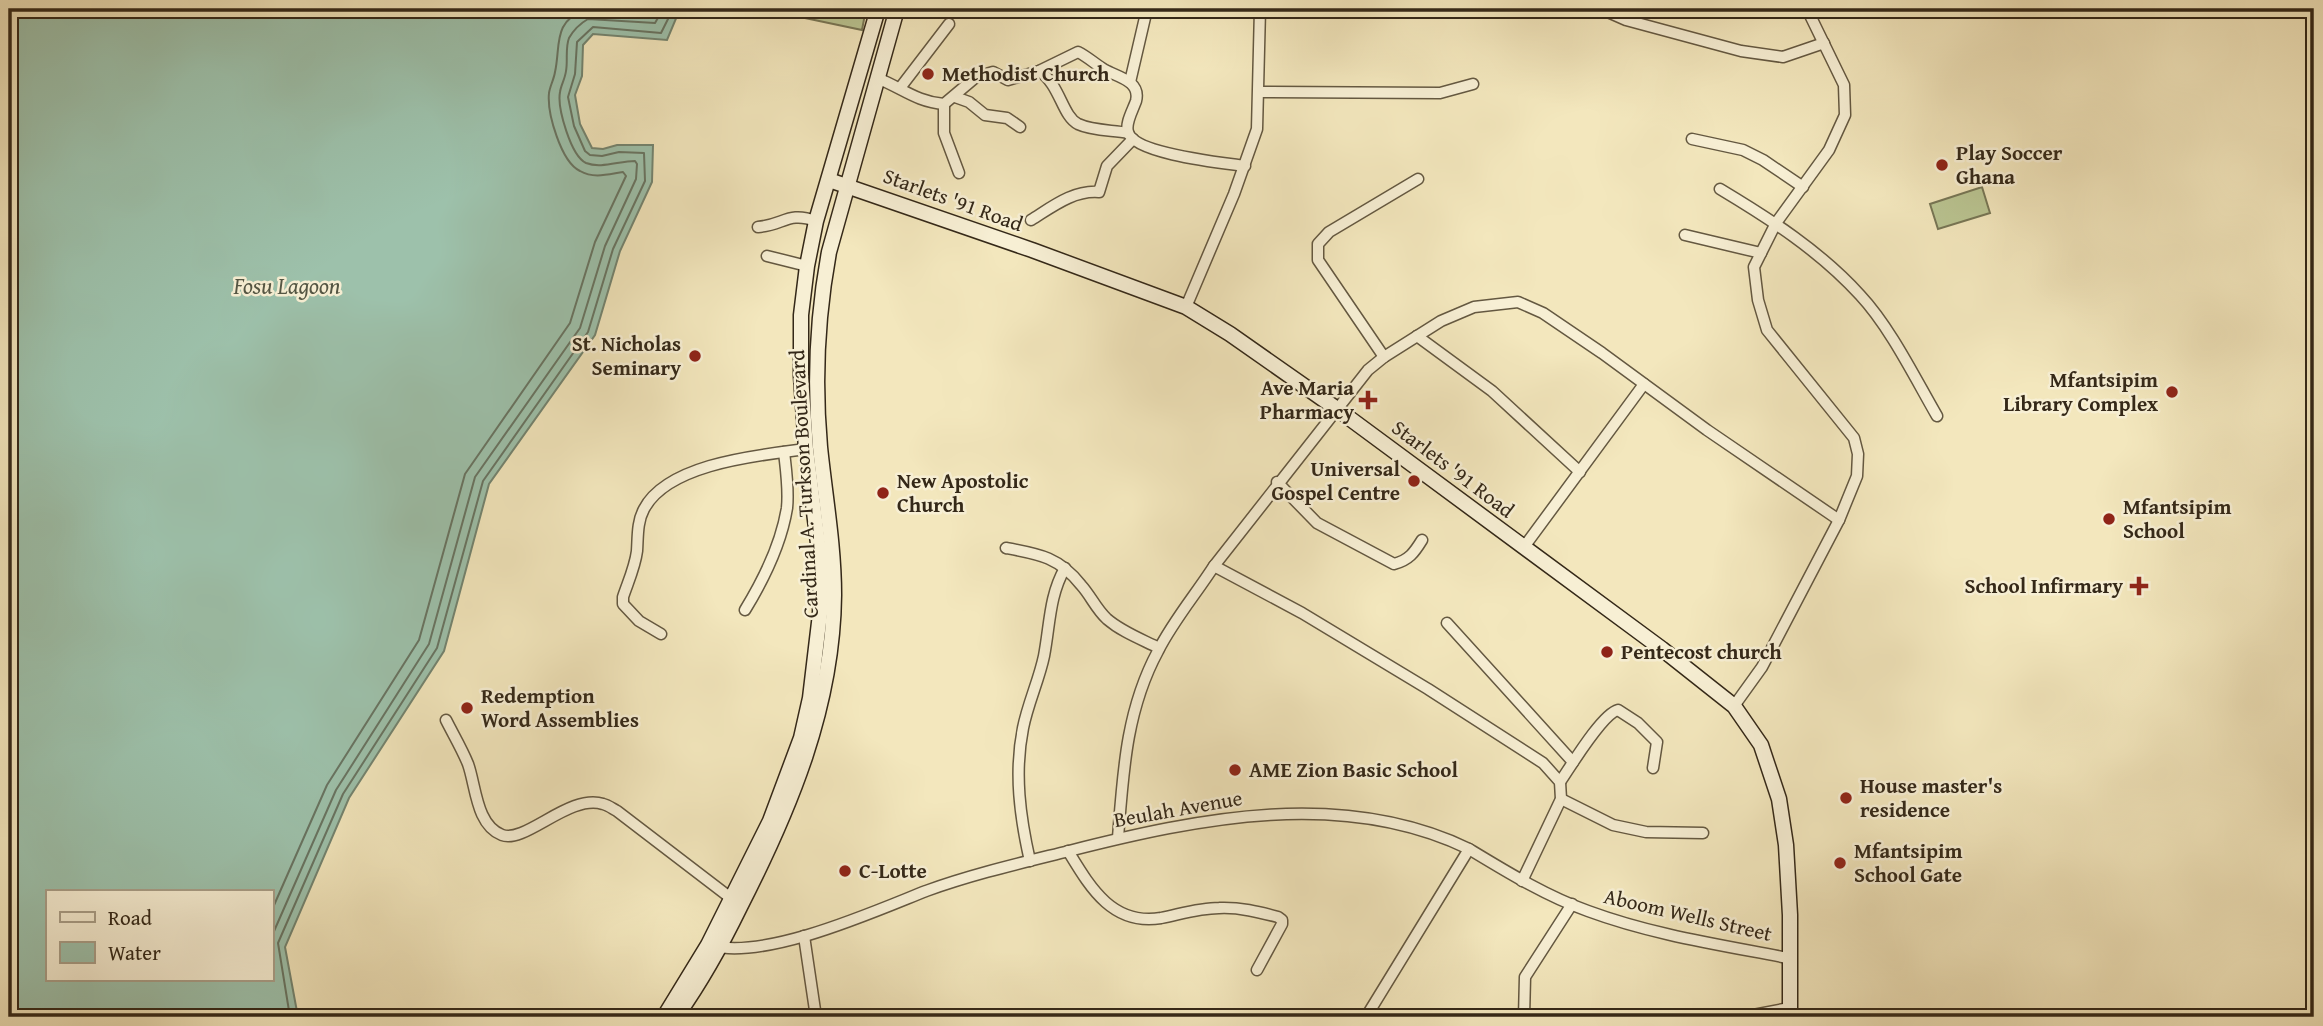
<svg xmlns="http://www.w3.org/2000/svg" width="2323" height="1026" font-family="'Gentium Book Plus',serif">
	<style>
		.green { fill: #bac592; stroke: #777655; stroke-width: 2 }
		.water { fill: #9dc1ab; stroke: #738470; stroke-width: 2; fill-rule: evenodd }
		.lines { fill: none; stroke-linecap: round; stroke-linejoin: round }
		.shore { stroke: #687462; stroke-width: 2 }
		.street-casing { stroke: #645841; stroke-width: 13 }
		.secondary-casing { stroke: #342818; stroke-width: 17 }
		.street { stroke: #f7efd4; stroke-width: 10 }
		.secondary { stroke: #f7efd4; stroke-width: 14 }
		.poi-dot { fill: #8f2418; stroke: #f7efd4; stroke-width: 2.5 }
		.labels { text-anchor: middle; stroke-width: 5; stroke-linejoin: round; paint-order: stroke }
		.poi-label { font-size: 21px; font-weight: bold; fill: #342818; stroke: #f7efd4; text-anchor: start }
		.street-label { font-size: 21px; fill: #342818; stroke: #f7efd4 }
		.water-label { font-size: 23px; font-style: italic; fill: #545644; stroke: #f7efd4 }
	</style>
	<rect width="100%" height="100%" fill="#f3e7bd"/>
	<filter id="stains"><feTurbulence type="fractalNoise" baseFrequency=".00286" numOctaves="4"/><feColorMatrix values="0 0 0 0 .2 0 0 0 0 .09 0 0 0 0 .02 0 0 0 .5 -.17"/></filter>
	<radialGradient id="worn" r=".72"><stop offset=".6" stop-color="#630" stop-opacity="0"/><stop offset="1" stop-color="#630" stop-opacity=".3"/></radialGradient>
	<g class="green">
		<path d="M762,9H866L862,30Z"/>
		<path d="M1982,187L1990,213L1938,229L1930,204Z"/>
	</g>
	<path class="water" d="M9,9H680L667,40L593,34L583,45L582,76L575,95L580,124L592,148L603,149L617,145H653L652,182L620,251L595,335L489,484L444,651L349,798L285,947L298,1017H9ZM47,891H271V979H47Z"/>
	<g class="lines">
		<g class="shore">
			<path d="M271,912L327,785L419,640L465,474L570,323L595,242L626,176L623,172C609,174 594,179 580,171C561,162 547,113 549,93C550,86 554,79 555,72C561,45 552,22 586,9"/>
			<path d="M271,938L336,790L429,644L475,477L580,328L605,246L636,179L637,164L635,161C619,161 601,169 586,163C571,156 557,108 560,92C561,85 565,79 566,71C568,61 565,48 569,38C573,31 581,23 588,19L655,23L663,9"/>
			<path d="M290,1017L278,943L343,794L437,648L483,481L588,332L613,249L645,181L644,153L619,152L602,156L590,155L585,151L574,126L568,97L575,74L577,42L593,27L661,33L673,9"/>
		</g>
		<g class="street-casing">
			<g id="street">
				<path d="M1601,9L1626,20L1741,51L1783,57L1824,43"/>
				<path d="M1039,71C1060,84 1062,116 1078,124C1093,131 1112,130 1128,133"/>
				<path d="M877,78C902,88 917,102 944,104L976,77L993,72L1008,80L1039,71L1078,52C1088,57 1095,64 1105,70C1118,77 1141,81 1136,101C1133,110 1125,123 1128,132C1134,154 1224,163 1245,166"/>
				<path d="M1130,82L1147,9"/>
				<path d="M900,88L949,24"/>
				<path d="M1260,92L1440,93L1473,84"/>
				<path d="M955,97L969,102L985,115L1007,118L1020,127"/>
				<path d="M944,104V133L959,173"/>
				<path d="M1692,139L1743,150L1763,160L1803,187"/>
				<path d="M1720,189C1770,219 1820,251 1860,295C1890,327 1915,378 1937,416"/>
				<path d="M1031,220C1052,207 1073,190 1099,192L1107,166L1133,139"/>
				<path d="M758,227C784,225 788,211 816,221"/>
				<path d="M1685,235L1761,253"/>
				<path d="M767,256L807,266"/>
				<path d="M1186,307L1234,194L1257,129L1260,9"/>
				<path d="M1417,336L1492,391L1580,472"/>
				<path d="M1384,357L1318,260V244L1329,232L1418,179"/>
				<path d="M1277,482L1317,523L1394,564C1409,560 1414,553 1422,540"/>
				<path d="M1524,547L1644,384"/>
				<path d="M1006,548C1039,554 1059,557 1081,585C1091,596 1096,609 1107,619C1122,632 1141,639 1159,648"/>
				<path d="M1214,566L1368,370L1384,357L1441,321L1474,307L1518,302L1543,313L1602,353L1707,430L1839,520"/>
				<path d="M745,610C764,579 781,545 787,508C789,489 786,470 784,452"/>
				<path d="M1447,623L1573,762"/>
				<path d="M661,634L639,621L623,604V597C628,582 635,567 637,551C638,536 637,522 644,509C668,463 761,455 806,449"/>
				<path d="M1734,706L1762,667L1839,520L1857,476L1858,454L1854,438L1767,330L1758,300L1754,267L1776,223L1829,150L1845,115L1844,85L1807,9"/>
				<path d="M446,720C453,734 462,749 468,764C476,786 476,825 502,835C525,844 570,793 603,804C608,805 613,809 617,811L732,899"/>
				<path d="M1560,782C1571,766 1602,714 1618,710L1638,723L1657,742L1653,768"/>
				<path d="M1561,799L1613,825L1646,832L1703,833"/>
				<path d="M1118,838C1123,773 1126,710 1158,651C1173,621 1196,594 1214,566L1302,613L1428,689L1543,763L1560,782L1561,799L1522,881"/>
				<path d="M1469,849C1507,872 1546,896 1588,911C1653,935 1721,945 1788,958"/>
				<path d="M1068,851C1090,887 1112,926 1161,918C1181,914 1199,908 1219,908C1239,907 1259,912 1278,917L1282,920V924L1257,970"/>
				<path d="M1030,861C1020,817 1014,773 1023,728C1028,703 1039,680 1044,656C1050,625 1049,596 1065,568"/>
				<path d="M804,936L816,1017"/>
				<path d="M713,946C768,959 873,912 926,891C973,874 1021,863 1069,851C1199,818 1343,788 1469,849L1366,1017"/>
				<path d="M1524,1017L1525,977L1572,904"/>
				<path d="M1743,1017L1789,1008"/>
			</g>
		</g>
		<g class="secondary-casing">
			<g id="secondary">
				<path d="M829,180L1032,250L1186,307L1230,334L1337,409L1662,649L1734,706L1761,745L1779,799L1786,845L1790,915V1017"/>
				<path d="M664,1017L708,945L770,821L801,738L810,698L820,614L821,567L806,449L801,376V315L807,266L816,221L878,9"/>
				<path d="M676,1017C701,982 721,946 740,907C790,809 833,707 834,595C834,545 825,496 820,447C814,380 817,317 829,252L897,9"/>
			</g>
		</g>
		<use href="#street" class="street"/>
		<use href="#secondary" class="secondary"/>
	</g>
	<g class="poi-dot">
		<circle cx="928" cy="74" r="7"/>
		<circle cx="1942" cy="165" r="7"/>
		<circle cx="695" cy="356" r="7"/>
		<circle cx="2172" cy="392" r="7"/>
		<path d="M1364.5 389.5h7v7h7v7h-7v7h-7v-7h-7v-7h7z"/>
		<circle cx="1414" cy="481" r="7"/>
		<circle cx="883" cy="493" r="7"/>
		<circle cx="2109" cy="519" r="7"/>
		<path d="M2135.5 575.5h7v7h7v7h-7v7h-7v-7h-7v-7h7z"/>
		<circle cx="1607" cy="652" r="7"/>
		<circle cx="467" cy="708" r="7"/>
		<circle cx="1235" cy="770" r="7"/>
		<circle cx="1846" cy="798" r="7"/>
		<circle cx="1840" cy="863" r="7"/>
		<circle cx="845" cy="871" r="7"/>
	</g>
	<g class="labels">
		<g class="poi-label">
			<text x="942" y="81">Methodist Church</text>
			<text x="1956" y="160">Play Soccer<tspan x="1956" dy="24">Ghana</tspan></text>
			<text x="681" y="351" text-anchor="end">St. Nicholas<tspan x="681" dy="24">Seminary</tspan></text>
			<text x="2158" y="387" text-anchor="end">Mfantsipim<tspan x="2158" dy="24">Library Complex</tspan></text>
			<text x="1354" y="395" text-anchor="end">Ave Maria<tspan x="1354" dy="24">Pharmacy</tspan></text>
			<text x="1400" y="476" text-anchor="end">Universal<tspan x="1400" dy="24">Gospel Centre</tspan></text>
			<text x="897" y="488">New Apostolic<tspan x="897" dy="24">Church</tspan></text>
			<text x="2123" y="514">Mfantsipim<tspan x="2123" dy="24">School</tspan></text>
			<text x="2123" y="593" text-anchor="end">School Infirmary</text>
			<text x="1621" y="659">Pentecost church</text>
			<text x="481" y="703">Redemption<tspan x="481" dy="24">Word Assemblies</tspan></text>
			<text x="1249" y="777">AME Zion Basic School</text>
			<text x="1860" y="793">House master's<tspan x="1860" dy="24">residence</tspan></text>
			<text x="1854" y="858">Mfantsipim<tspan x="1854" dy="24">School Gate</tspan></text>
			<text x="859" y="878">C-Lotte</text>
		</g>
		<g class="street-label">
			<text transform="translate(953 200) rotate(20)" y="7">Starlets '91 Road</text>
			<text transform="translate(1453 469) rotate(37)" y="7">Starlets '91 Road</text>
			<text transform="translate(804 484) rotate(-93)" y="7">Cardinal A. Turkson Boulevard</text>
			<text transform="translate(1178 809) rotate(-10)" y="7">Beulah Avenue</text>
			<text transform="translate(1688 915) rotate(13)" y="7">Aboom Wells Street</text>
		</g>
		<g class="water-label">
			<text x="287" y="294">Fosu Lagoon</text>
		</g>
	</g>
	<rect width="2323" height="1026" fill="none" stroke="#f3e7bd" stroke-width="35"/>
	<rect x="10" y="10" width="2302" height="1005" fill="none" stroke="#342818" stroke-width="3.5"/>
	<rect x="18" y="18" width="2288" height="991" fill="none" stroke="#342818" stroke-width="2"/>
	<rect x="46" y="890" width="228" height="91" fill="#f7efd4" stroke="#a99f89" stroke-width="2"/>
	<rect x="60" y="912" width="35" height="10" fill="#f7efd4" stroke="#a99f89" stroke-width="2"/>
	<text x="108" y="925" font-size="21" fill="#342818">Road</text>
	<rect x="60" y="942" width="35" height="21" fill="#9dc1ab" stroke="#a99f89" stroke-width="2"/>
	<text x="108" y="960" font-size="21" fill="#342818">Water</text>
	<rect width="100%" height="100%" filter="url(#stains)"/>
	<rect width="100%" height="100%" fill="url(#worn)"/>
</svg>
